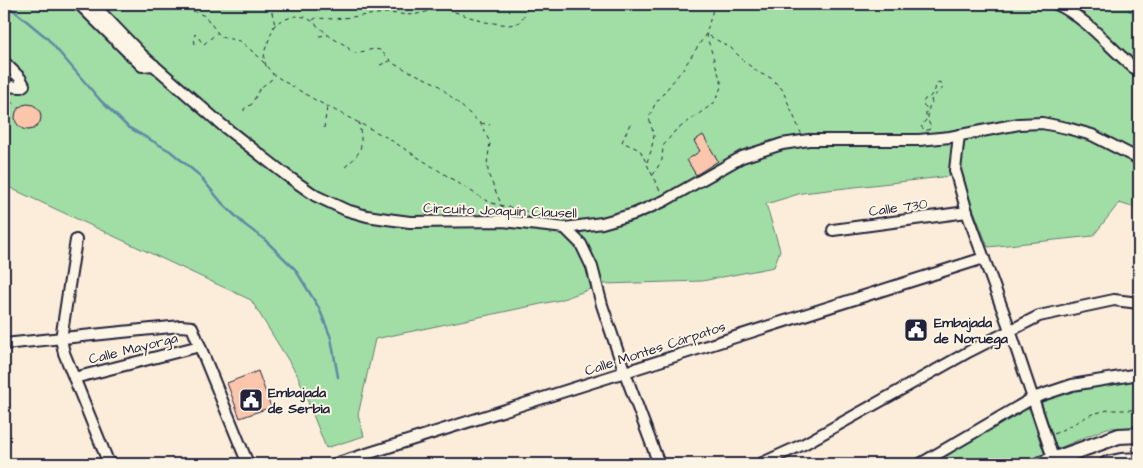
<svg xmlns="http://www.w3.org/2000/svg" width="1143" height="468" font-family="'Architects Daughter',sans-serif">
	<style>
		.green { fill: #a0dea5; stroke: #618070 }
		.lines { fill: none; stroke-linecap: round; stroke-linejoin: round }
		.stream { stroke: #6089a5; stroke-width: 2.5 }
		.building { fill: #fbc6ac; stroke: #22223b }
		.minor-casing { stroke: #22223b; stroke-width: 14 }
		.major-casing { stroke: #22223b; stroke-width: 18 }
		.path { stroke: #22223b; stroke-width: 1; stroke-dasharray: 4 4; stroke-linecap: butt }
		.minor { stroke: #fcf5e5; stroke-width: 10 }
		.major { stroke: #fcf5e5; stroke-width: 14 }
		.labels { text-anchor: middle; stroke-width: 4; stroke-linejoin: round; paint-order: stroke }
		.street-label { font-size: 14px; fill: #22223b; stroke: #fcf5e5 }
		.poi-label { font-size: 14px; font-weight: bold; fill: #22223b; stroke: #fcf5e5; text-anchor: start }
	</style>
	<rect width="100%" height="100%" fill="#fcecda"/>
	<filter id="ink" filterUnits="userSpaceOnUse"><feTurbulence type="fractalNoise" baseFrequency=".02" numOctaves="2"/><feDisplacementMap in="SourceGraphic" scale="10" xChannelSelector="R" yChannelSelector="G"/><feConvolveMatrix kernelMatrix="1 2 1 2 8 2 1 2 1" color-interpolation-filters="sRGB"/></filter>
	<g filter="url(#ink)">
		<g class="green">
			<path d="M4,4H1139V209L1119,203L1093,236L988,247L960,175L802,193L766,204L780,250L774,267L702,281L604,284L560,300L375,339L358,415L364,436L326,448L298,376L251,300L4,185Z"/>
			<path d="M1132,373H1139V427L1107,428L1057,449L1038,392L1075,378Z"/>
			<path d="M1025,395L1045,456L1028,464H920L977,428Z"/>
		</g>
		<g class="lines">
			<path class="stream" d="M6,4L47,38L101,101L128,127L170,151L199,175L222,203L245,225L264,239L295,269L319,308L331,338L338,377"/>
		</g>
		<g class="building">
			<circle cx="28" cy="117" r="13"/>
			<path d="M703,135L718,161L696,175L687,160L700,151L694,141Z"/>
			<path d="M258,371L271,407L240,418L227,383Z"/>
		</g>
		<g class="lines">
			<g class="minor-casing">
				<g id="minor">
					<path d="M79,4L142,66L154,65"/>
					<path d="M93,4L142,55L222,125L286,175L316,196L346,210L367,216L387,219L410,222L503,221L565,228L602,223L634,214L664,201L742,157L782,144L809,140H919L950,137L1019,124L1042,123L1067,128L1092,135L1139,159"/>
					<path d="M1056,4C1089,19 1111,50 1139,72"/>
					<path d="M4,62L20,78L24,85L21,87L4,86"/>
					<path d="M959,135L955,170L967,212L1010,330L1055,464"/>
					<path d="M565,228L581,244L592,267L602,305L625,373L659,464"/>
					<path d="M833,230L967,212"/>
					<path d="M76,240L61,339L64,353L109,464"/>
					<path d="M4,344L181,326L192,327L248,464"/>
					<path d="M74,378L200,346"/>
					<path d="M335,464L984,258"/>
					<path d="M760,464L804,444L970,351L1039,316L1114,300L1139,303"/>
					<path d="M920,464L1033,398L1072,385L1139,374"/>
				</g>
			</g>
			<g class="major-casing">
				<g id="major">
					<path d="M1041,464L1119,436L1139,435"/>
					<path d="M1107,464L1121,461L1139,460"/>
				</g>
			</g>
			<g class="path">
				<path d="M136,4H146"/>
				<path d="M170,4L181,6L205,16L221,37L240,41L259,57L273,74L285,82L317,101L386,137L485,200C501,208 517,206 532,214"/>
				<path d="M270,4L275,25"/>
				<path d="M1122,4L1139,19"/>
				<path d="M313,20L316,18L334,19L386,13L413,15L443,8L485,22L510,25L520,22L526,12L527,4"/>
				<path d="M319,36L328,35"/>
				<path d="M195,44L194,38L195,34L197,35L202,43L204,44L217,33"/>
				<path d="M380,65L390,61"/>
				<path d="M266,66L264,58L265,50L274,26L280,21L295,16L305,17L312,21L332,38L347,46L351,52L356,53L374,49L380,50L394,64L437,84L480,123L486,134L490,143L487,164L489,176L502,206V210"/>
				<path d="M939,82L942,84L943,88L931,99L932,103L929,107L928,117V121L931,127L930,129L925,131L921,126L926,120V107L923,105V102L925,99L929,98L935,90L936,84Z"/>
				<path d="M4,96L16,106"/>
				<path d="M244,111V109L252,104L260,88L271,80L273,74"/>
				<path d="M481,123L490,125"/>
				<path d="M630,124L622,142L640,150L661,193"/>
				<path d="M324,128L327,107"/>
				<path d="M647,162L651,151L654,136L649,118L655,104L683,69L706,34L714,6L716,4"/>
				<path d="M345,167C365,150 362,146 359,122"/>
				<path d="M653,175L662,160L663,146L675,131L714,103L722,85L706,34L731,48L745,62L759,73L771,78L782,89L801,133"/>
				<path d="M1054,434L1092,414L1108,410H1139"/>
			</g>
			<use href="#minor" class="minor"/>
			<use href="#major" class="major"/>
		</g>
	</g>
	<defs>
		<g id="civic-square" transform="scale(1.25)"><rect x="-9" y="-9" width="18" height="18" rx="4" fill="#22223b" stroke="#fcf5e5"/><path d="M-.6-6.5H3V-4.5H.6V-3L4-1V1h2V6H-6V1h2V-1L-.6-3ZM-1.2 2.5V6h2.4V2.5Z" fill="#fff"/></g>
	</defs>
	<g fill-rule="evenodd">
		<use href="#civic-square" x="916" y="330"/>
		<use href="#civic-square" x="251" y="400"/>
	</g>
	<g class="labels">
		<g class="street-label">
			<text transform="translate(898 207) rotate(-8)" y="5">Calle 730</text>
			<text transform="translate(500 210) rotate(2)" y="5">Circuito Joaquín Clausell</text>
			<text transform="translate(133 348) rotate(-14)" y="5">Calle Mayorga</text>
			<text transform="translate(655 348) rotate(-18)" y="5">Calle Montes Cárpatos</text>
		</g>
		<g class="poi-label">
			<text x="934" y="327">Embajada<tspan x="934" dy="16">de Noruega</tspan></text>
			<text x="268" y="397">Embajada<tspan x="268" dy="16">de Serbia</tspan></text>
		</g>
	</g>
	<rect width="1143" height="468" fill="none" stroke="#fcf5e5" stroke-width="20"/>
	<rect x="10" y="10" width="1123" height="448" fill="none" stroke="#22223b" stroke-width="2" filter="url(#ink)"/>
</svg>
